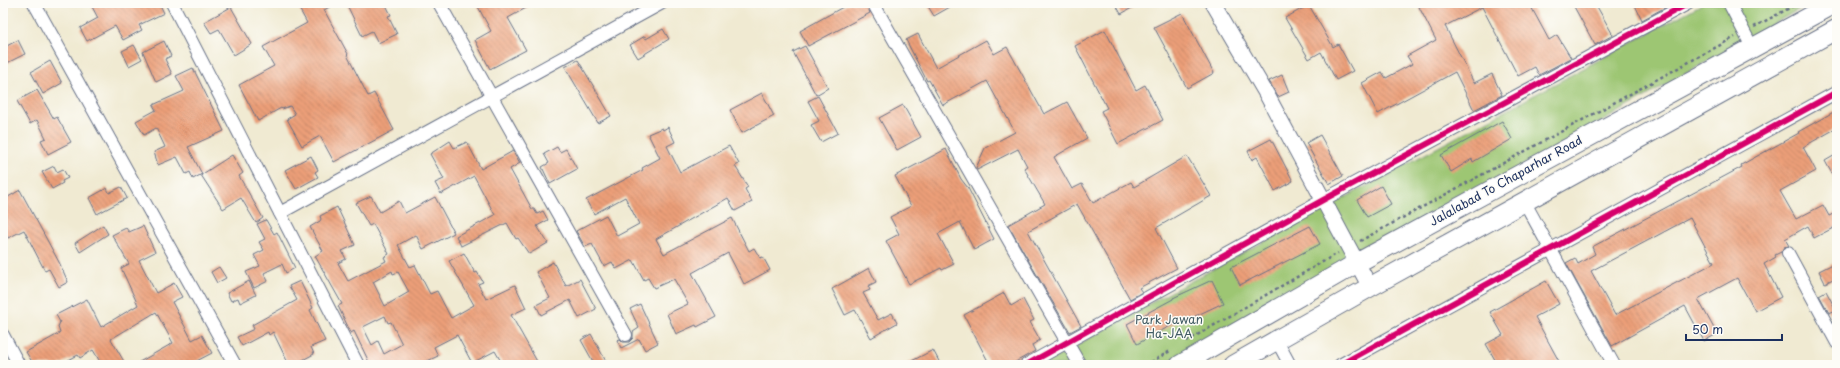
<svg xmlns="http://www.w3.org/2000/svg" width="1840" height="368" font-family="'Playpen Sans',sans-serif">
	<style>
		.green { fill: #9dc673; stroke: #5c7a68 }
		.building { fill: url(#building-back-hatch); fill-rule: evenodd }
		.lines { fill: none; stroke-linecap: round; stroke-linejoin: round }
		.minor-casing { stroke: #667087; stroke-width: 14 }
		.tertiary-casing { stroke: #667087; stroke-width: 17 }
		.primary-casing { stroke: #667087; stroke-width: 21 }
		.path { stroke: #667087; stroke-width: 2.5; stroke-dasharray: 3 3; stroke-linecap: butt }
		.minor { stroke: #fff; stroke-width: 12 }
		.tertiary { stroke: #fff; stroke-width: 15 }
		.primary { stroke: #fff; stroke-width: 19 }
		.cycleway-casing { stroke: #fdfcf7; stroke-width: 8 }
		.cycleway { stroke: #d6006c; stroke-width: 6 }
		.labels { text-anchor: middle; stroke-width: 3; stroke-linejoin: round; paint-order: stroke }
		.street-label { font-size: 12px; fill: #1b2f5e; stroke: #fdfcf7 }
		.park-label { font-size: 12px; fill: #425c64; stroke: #fdfcf7 }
	</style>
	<defs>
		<pattern id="building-back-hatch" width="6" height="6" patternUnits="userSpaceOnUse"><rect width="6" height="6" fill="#ec9f78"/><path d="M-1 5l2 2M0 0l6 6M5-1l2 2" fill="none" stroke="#be8266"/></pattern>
	</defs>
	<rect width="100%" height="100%" fill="#fdfcf7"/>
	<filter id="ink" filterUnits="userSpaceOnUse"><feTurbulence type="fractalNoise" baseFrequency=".025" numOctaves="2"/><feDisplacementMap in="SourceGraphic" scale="8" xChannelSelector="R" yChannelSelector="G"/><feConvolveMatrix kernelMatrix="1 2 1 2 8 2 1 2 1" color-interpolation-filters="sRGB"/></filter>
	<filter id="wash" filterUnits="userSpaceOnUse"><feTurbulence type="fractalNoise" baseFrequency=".012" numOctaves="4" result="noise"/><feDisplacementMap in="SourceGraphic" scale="16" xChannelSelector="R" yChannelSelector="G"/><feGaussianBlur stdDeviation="0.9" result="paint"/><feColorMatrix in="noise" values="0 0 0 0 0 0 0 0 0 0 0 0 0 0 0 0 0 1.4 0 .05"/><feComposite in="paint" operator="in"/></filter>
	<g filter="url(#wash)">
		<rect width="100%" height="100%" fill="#f0ead2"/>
		<path class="green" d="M1704,3H1810L1578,135L1162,365H1042L1147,305Z"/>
		<g id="blocks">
			<g class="building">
				<path d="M90,3H159L164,13L139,25L142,30L123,40L115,26L87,41L80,28L98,18Z"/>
				<path d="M296,3H337L324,10L348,54L347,55L368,96L374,93L394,130L334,162L320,136L302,146L287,119L295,114L290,106L282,109L281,108L258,121L239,85L274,66L263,47L307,23Z"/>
				<path d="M346,3H385L391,15L388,16L397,34L378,43L372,31L362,36Z"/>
				<path d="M476,3H535L508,18L526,50L490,69L475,40L491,31Z"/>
				<path d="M850,3H866L870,13L808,46L800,31Z"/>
				<path d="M926,3H957L934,16Z"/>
				<path d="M1115,3H1141L1121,14Z"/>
				<path d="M1426,3H1529L1549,40L1557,35L1571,58L1539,75L1535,67L1518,76L1482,7L1445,26L1474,83L1492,74L1502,95L1474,110L1455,72L1378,114L1362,83L1382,72L1386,78L1412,64L1407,56L1436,40L1419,7Z"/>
				<path d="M1572,3H1595L1613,35L1595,45Z"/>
				<path d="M1634,3H1673L1642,20Z"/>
				<path d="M1309,5L1333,47L1338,44L1353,71L1336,80L1321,52L1309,59L1285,18Z"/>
				<path d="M231,7L252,44L234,55L219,29L211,33L204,22Z"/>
				<path d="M1182,13L1214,73L1187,88L1154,27Z"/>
				<path d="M663,29L669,39L638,58L630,45L645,36L646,39Z"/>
				<path d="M1105,30L1136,90L1145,85L1163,120L1118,144L1101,111L1107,108L1075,46Z"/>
				<path d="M918,34L936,68L986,40L994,54L1007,47L1044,114L1067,102L1087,138L1054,157L1072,189L1082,184L1093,203L1131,182L1134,187L1187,156L1211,196L1156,228L1177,268L1139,288L1142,292L1130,299L1077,204L1028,231L1081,326L1070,332L1008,225L1045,204L1024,168L1027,166L1018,149L977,170L976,168L985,148L1015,132L987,81L943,105L929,80L927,81L906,40Z"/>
				<path d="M18,40L25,54L3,65V48Z"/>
				<path d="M164,41L171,56L165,59L172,74L156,82L143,52Z"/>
				<path d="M134,45L142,59L129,66L122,51Z"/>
				<path d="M805,46L828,88L816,95L793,52Z"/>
				<path d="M578,60L611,116L598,123L565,67Z"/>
				<path d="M50,61L62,83L43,94L31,72Z"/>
				<path d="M193,68L224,131L188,147L202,174L193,179L190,172L186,174L177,157L158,165L154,152L165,147L156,128L144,135L136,121L156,110L153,105L184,91L176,76Z"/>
				<path d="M1282,75L1289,92L1278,97L1269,81Z"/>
				<path d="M37,90L54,119L57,117L71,142L48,154L41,140L46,138L37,120L30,124L17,101Z"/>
				<path d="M762,93L774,116L742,133L730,110Z"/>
				<path d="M818,96L838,133L821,142L811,125L819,121L808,101Z"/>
				<path d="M903,105L921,137L897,150L879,118Z"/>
				<path d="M1837,110V128L1803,147L1816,171L1780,191L1796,219L1823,205L1829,216L1837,212V226L1814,238L1808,226L1785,239L1789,246L1784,247L1781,252L1775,255L1776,257L1764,264L1781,297L1755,311L1737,278L1698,299L1717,334L1704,341L1685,306L1612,346L1566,263L1575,258L1578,264L1595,254L1592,247L1742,167L1741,165L1799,133L1798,132ZM1690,218L1714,263L1615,315L1591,271Z"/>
				<path d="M1502,121L1512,139L1473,162L1472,159L1451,172L1441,155Z"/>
				<path d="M668,127L675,142L667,146L680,172L729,146L739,164L735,166L748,187L745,189L752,202L735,211L728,198L656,239L664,254L732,218L749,251L754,248L760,258L763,257L770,270L744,284L728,253L692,273L716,317L697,327L696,325L676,334L667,314L688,304L674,279L654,288L648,278L644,280L633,260L616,269L612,262L604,266L592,244L585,247L576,231L606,215L617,236L639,224L625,197L594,214L586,200L643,170L642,168L660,158L648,134L662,128L663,130Z"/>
				<path d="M1320,135L1343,176L1329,184L1306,143Z"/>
				<path d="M1271,139L1293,181L1275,191L1257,157L1252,160L1248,151Z"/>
				<path d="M450,141L454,148L467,142L481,169L513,151L520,163L510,169L532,209H534L537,214L543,211L548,220L537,226L548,243L529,254L518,238L516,239L507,223L461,246L456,236L495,215L474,176L441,194L435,183L444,179L430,154Z"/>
				<path d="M557,147L560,152L566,149L577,169L550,184L542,167L549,163L544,154Z"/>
				<path d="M946,149L961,179L968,188L994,239L974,250L960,222L938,234L954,264L942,270L941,268L909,284L886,241L899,234L890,217L911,206L895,176Z"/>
				<path d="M1837,154V183L1825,161Z"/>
				<path d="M232,155L243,173L239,176L263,218L256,223L241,198L223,209L201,175Z"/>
				<path d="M311,156L318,170L315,172L318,177L296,189L285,170Z"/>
				<path d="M54,166L57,172L63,169L68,178L62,181L63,183L52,189L42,172Z"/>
				<path d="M1381,186L1391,204L1367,217L1357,200Z"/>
				<path d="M121,187L127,198L97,214L89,198L107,188L109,193Z"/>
				<path d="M20,190L60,264L68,282L59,287L49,269L45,271L24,230L8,238L3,228V200Z"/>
				<path d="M371,196L380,212L399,201L405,213L435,197L454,233L423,249L416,235L398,245L410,267L415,265L430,294L437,291L451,318L474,305L449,261L464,253L475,273L477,272L483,282L478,284L486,299L515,285L526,308L511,315L539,365H503L495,351L472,363L457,335L434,347L438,356L419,365H365L369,362L354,331L351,333L338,306L342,304L315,256L323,251L310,227L320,221L321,219L320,216L337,207L355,245L342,251L346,259L338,263L348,281L386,261L384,257L389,254L373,224L369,226L356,203ZM392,271L393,274L398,272L409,292L385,306L373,282ZM385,316L388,323L391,322L402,344L384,354L378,341L372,345L363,327Z"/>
				<path d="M266,220L274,234L277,232L295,268L286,273L282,264L264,273L268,281L254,288L246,272L260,266L254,255L264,250L259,242L265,239L257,224Z"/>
				<path d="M103,225L108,234L80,252L75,243Z"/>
				<path d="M143,226L155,252L139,260L156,293L174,283L182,297L172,302L192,340L202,335L212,353L189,365H134L173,343L156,312L111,339L126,365H102L93,350L80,358L78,355L59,365H34L26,352L60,333L58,327L60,322L56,315L87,299L101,327L138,305L121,268L129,264L112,235L126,228L129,232Z"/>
				<path d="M1310,226L1320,244L1240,285L1231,267Z"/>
				<path d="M553,262L566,286L580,279L596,309L579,318L570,300L541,315L536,305L550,298L536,272Z"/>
				<path d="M1837,262V277L1825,283L1819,271Z"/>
				<path d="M219,267L226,278L217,283L211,272Z"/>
				<path d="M869,268L876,282L868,286L870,290L863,293L878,320L892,313L897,323L871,338L855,310L845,315L832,289Z"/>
				<path d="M1212,280L1223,303L1185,321L1183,319L1137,344L1127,324L1173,299V298Z"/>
				<path d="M249,281L256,295L240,303L238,298L231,301L227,293Z"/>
				<path d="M300,281L313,308L310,310L325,341L311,347L314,354L293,365H289L273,332L269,335L268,332L242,346L237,337L254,329L252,325L297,300L289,286Z"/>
				<path d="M1546,281L1559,304L1535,317L1561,365H1511L1508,359L1498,365L1486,344L1503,335L1490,312Z"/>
				<path d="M1826,291L1836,310L1829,313L1819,295Z"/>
				<path d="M1004,293L1011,306L1023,299L1034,320L1030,322L1040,340L1032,345L1035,351L1010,365H990L964,315Z"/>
				<path d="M640,304L658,343L645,350L639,339L621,348L617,340L620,339L623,342H629L633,338V332L639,328L630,309Z"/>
				<path d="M591,334L608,365H595L581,340Z"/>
				<path d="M933,350L941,365H904Z"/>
			</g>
		</g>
	</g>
	<g filter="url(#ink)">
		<use href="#blocks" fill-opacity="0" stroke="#667087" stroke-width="1"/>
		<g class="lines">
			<g class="minor-casing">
				<g id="minor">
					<path d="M34,3L235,365"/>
					<path d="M172,3L358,365"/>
					<path d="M439,3L626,335"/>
					<path d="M873,3L1080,365"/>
					<path d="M1729,3L1752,47"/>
					<path d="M1524,201L1614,365"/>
					<path d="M280,213L662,3"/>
					<path d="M1788,253L1837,343"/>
					<path d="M3,335L19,365"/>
					<path d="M1276,339L1290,365"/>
					<path d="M1026,365L1323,200L1689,3"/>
					<path d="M1340,365L1837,92"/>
				</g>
			</g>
			<g class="tertiary-casing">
				<path id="tertiary" d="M1213,3L1267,95L1370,287"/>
			</g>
			<g class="primary-casing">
				<g id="primary">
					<path d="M1180,365L1357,263L1835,3"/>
					<path d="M1233,365L1370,287L1837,29"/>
				</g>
			</g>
			<g class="path">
				<path d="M1754,27L1797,4"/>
				<path d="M1360,241L1735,37"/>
				<path d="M1187,341L1338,253"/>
				<path d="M1146,365L1172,350"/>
			</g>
			<use href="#minor" class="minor"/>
			<use href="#tertiary" class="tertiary"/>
			<use href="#primary" class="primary"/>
			<g class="cycleway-casing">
				<g id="cycleway">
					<path d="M1026,365L1323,200L1689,3"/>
					<path d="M1340,365L1837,92"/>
				</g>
			</g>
			<use href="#cycleway" class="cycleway"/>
		</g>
	</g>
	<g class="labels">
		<g class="street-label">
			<text transform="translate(1506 181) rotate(-29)" y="4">Jalalabad To Chaparhar Road</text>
		</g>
		<g class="park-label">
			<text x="1169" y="324">Park Jawan<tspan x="1169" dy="14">Ha-JAA</tspan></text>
		</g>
	</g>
	<rect width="1840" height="368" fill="none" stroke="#fdfcf7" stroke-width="16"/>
	<path d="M1686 334v6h96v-6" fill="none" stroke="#1b2f5e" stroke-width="2"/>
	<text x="1692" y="334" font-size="12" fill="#1b2f5e" stroke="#fdfcf7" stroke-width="3" paint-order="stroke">50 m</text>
</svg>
